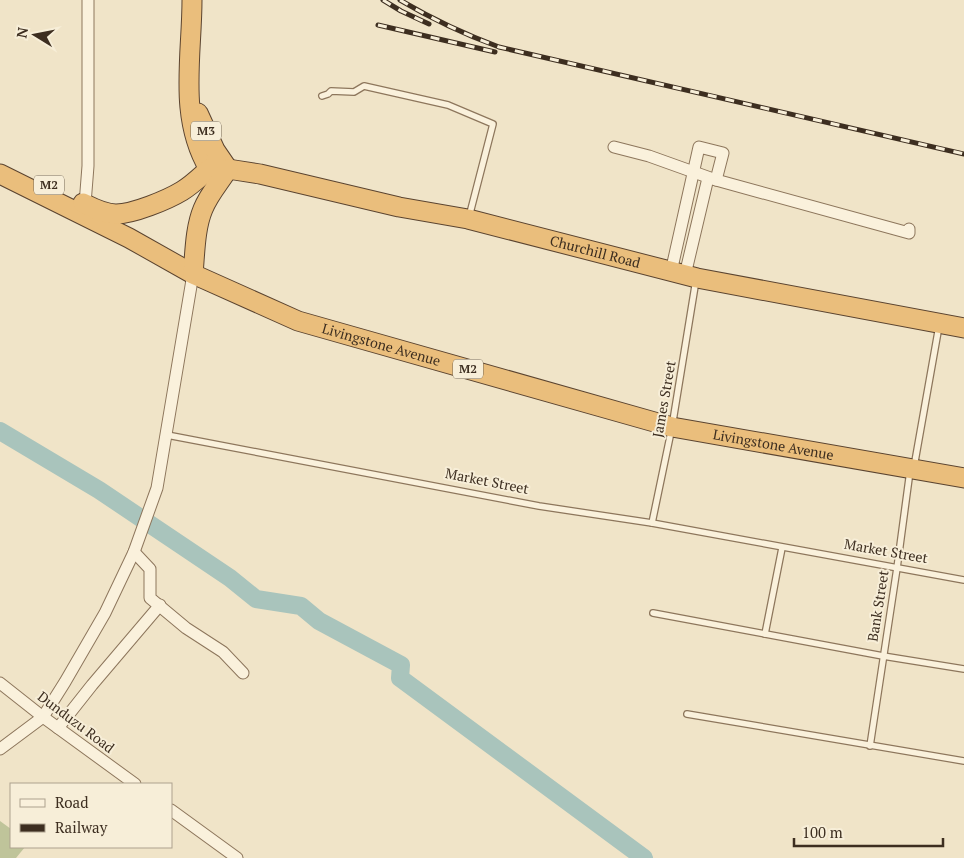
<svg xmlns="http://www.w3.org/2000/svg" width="964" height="858" font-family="'PT Serif',serif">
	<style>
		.cemetery { fill: #bfc49a }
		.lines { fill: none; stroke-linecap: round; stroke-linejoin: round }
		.river { stroke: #a9c4bc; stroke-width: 18 }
		.service-casing { stroke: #8d765c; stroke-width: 8 }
		.minor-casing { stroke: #8d765c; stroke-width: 13 }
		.trunk-casing { stroke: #5b4430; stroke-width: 21 }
		.service { stroke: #faf1dc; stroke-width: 5.5 }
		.minor { stroke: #faf1dc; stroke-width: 11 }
		.trunk { stroke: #eabe7c; stroke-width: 19 }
		.rail-casing { stroke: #3d2e20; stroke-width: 5 }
		.rail { stroke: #f7eed8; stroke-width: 3; stroke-dasharray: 9; stroke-linecap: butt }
		.labels { text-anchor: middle; stroke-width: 4; stroke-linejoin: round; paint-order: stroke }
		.shield { fill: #f7eed8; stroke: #756857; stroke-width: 1 }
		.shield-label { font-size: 12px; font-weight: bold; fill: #3d2e20 }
		.street-label { font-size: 14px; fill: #3d2e20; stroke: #f7eed8 }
	</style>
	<rect width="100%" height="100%" fill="#f0e4c8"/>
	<path class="cemetery" d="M0,821L11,829V847H25L16,858H0Z"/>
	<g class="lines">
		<path class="river" d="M0,431L99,490L230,578L256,599L301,606L319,621L401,665L400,678L644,858"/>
		<g class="service-casing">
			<g id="service">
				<path d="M322,96L328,94L331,91L354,92L364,86L448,105L493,124L469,217"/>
				<path d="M167,435L539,506L652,523L964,580"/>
				<path d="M914,467L939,326"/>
				<path d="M652,523L672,427L696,280"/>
				<path d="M653,613L883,656L964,669"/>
				<path d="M765,634L782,548"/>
				<path d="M687,714L964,761"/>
				<path d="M870,746L897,568L910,471"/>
			</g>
		</g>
		<g class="minor-casing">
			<g id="minor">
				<path d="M614,147L649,156L716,180L909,233V229"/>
				<path d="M85,204L88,166V0"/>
				<path d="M671,272L699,147L723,153L716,180"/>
				<path d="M685,275L708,178"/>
				<path d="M134,552L150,569V598L186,628L223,652L243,673"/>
				<path d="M0,683L43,717L135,784"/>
				<path d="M58,728L92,685L160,605"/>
				<path d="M0,749L43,717L65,682L105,613L134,552L157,488L193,274"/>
				<path d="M171,810L237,858"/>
			</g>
		</g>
		<g class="trunk-casing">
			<g id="trunk">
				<path d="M192,0C192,57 178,117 209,169"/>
				<path d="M198,113L215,150L228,169"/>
				<path id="s1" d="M0,174L129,238L193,274L298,321L672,427L964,478"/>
				<path id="s2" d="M83,203C93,208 104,214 116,214C133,214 167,200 182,191C192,185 200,177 209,169H228L260,174L399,207L468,219L697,278L964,328"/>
				<path d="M193,274C195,253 195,228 203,209C209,194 220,182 228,169"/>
			</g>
		</g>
		<use href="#service" class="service"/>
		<use href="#minor" class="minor"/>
		<use href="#trunk" class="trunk"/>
		<g class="rail-casing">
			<g id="rail">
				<path d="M383,0L401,11L429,24"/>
				<path d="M400,0C432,19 464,34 499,47L964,154"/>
				<path d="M378,25L495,52"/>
			</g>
		</g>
		<use href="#rail" class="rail"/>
	</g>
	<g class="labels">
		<g class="shield">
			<rect x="191" y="121.5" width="30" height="19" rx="4"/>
			<rect x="34" y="175.5" width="30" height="19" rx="4"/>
			<rect x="453" y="359.5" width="30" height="19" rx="4"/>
		</g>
		<g class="shield-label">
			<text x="206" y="135">M3</text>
			<text x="49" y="189">M2</text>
			<text x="468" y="373">M2</text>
		</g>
		<g class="street-label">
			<text dy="5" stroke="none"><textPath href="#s2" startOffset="536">Churchill Road</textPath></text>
			<text dy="5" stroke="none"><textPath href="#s1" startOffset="419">Livingstone Avenue</textPath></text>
			<text transform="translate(664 399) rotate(-80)" y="5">James Street</text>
			<text dy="5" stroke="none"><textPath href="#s1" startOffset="824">Livingstone Avenue</textPath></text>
			<text transform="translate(487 481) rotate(11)" y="5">Market Street</text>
			<text transform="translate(886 551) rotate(10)" y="5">Market Street</text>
			<text transform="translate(878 606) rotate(-81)" y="5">Bank Street</text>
			<text transform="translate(76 722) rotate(37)" y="5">Dunduzu Road</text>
		</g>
	</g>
	<rect x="10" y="783" width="162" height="65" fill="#f7eed8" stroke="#ada18e"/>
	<rect x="20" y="799" width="25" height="8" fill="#faf1dc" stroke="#ada18e"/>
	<text x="55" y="808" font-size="15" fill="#3d2e20">Road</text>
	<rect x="20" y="824" width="25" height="8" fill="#3d2e20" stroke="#ada18e"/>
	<text x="55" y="833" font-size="15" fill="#3d2e20">Railway</text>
	<g transform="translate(35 35) rotate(280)" stroke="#f7eed8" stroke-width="4" paint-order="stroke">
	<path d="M0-4L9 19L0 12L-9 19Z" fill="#3d2e20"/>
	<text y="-8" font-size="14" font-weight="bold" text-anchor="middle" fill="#3d2e20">N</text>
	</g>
	<path d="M794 838v8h149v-8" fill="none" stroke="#3d2e20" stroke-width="2.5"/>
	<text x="802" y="838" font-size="15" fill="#3d2e20" stroke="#f7eed8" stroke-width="4" paint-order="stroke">100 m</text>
</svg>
